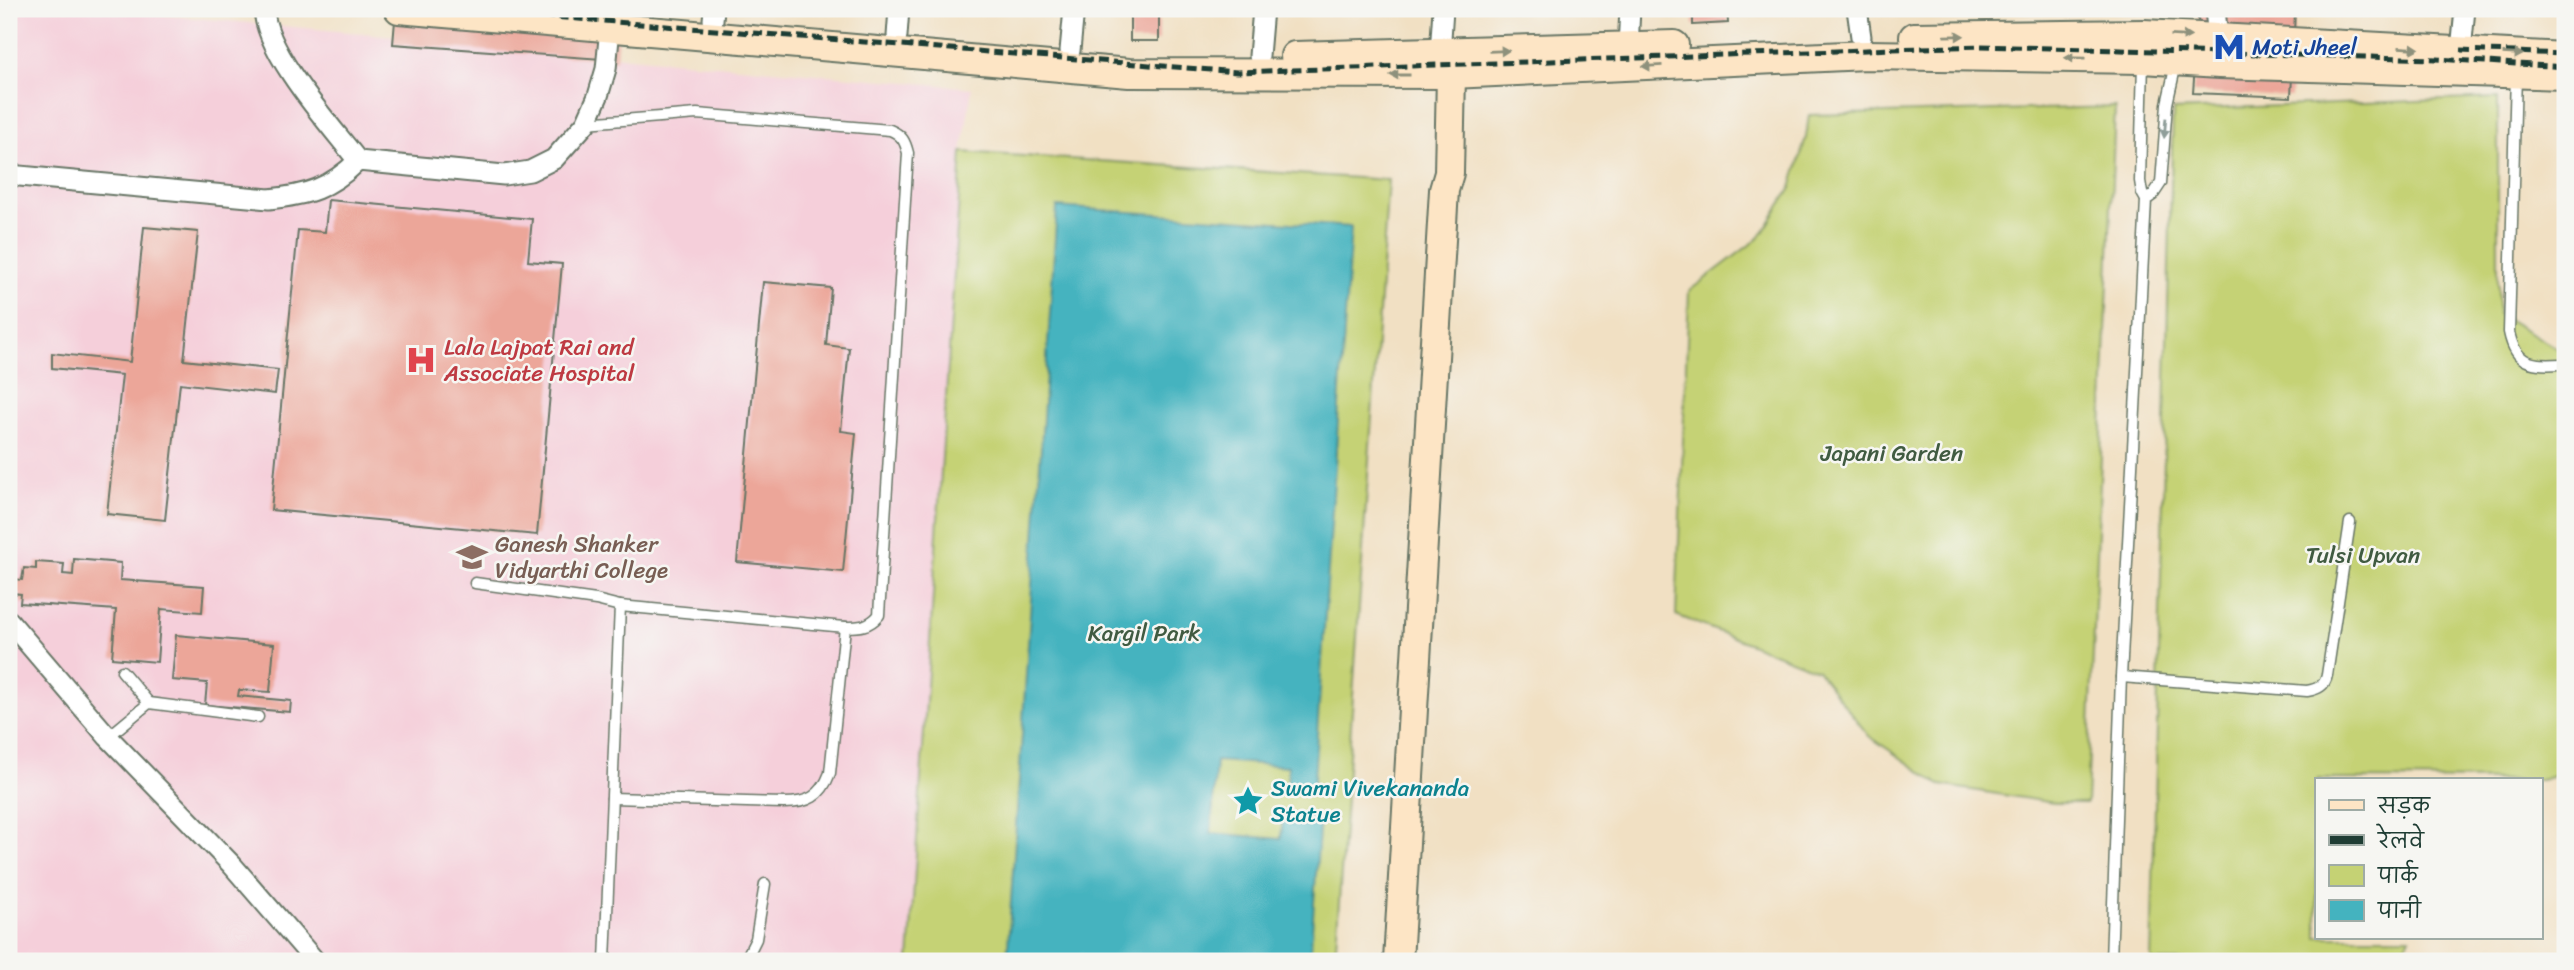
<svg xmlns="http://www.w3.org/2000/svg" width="2574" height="970" font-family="Sriracha,'Playpen Sans Deva',sans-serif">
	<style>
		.built { fill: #f5cfda }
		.green { fill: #c5d274; stroke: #728854; stroke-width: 2 }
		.water { fill: #44b3bf; stroke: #32787a; stroke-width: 2 }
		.building { fill: #eca699 }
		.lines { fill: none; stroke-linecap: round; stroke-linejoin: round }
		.lane-casing { stroke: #687666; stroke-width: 13 }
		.street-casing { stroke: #687666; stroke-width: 23 }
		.secondary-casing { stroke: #687666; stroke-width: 32 }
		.lane { stroke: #fff; stroke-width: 10 }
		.street { stroke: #fff; stroke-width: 19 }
		.secondary { stroke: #fde5c5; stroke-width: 28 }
		.rail { stroke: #1f3d34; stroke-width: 5; stroke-dasharray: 10 5; stroke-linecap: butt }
		.oneway { fill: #8e917c }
		.oneway2 { fill: #8f9e9a }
		.labels { text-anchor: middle; stroke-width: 5; stroke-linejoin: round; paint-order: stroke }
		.transit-label { font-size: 23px; fill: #164399; stroke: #f6f6f2; text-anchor: start }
		.health-label { font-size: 23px; fill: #be3a42; stroke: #f6f6f2; text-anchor: start }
		.park-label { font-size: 23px; fill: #405b41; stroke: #f6f6f2 }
		.education-label { font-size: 23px; fill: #785e54; stroke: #f6f6f2; text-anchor: start }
		.culture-label { font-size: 23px; fill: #0d838f; stroke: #f6f6f2; text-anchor: start }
	</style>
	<rect width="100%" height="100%" fill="#f6f6f2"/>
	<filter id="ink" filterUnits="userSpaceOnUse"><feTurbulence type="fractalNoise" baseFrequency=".0143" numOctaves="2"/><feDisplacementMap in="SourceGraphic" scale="14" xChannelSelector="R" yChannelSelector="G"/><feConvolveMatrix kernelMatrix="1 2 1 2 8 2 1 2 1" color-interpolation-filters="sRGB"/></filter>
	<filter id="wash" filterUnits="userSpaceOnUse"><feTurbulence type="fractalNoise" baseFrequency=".00686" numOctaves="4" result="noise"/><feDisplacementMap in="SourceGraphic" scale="28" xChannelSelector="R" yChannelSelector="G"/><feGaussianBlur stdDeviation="1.57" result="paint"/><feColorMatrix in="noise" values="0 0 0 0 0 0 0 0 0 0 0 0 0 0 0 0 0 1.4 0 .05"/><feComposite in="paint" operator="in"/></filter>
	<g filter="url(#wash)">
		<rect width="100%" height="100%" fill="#f1e0c3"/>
		<path class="built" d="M9,9H94L972,88L962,152L909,961H9Z"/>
		<g class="green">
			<path d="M2498,98V314L2565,353V548L2555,776L2541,780L2317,779V937H2410L2400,961H2151L2173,110Z"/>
			<path d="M2115,107L2087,803H2054L1940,785L1869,736L1817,670L1676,615L1689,291L1760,237L1791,188L1806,137L1809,115Z"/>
			<path d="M962,152L1388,180L1335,961H909Z"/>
		</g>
		<path class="water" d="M1057,207L1351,227L1313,794L1287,792L1288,766L1216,761L1211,833L1281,839L1283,814L1320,816L1310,961H1007Z"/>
		<g id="blocks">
			<g class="building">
				<path d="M396,9H620L616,60L393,44Z"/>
				<rect x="1130" y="9" width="29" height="32"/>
				<path d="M1693,9H1727L1728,23L1693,25Z"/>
				<path d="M2199,9L2295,11L2291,97L2193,93Z"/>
				<path d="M328,200L532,219L528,261L562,264L537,535L271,510L298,230L325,232Z"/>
				<path d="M144,227L198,232L184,360L278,370L275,394L180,383L165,520L107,514L122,375L52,368V353L130,362Z"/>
				<path d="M763,282L831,288L826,345L849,348L841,431L856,433L843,572L737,562Z"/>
				<path d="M74,559L121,563L120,580L204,586L202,612L161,609L157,662L112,658L116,610L20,603L21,594L12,593L13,579L22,580L24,568L36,569V562L64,564L63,574L73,575Z"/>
				<path d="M176,635L274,644L270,692L239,690L238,696L291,701L290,712L205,705L207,683L172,680Z"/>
			</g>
		</g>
	</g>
	<g filter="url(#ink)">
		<use href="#blocks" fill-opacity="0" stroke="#687666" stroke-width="2"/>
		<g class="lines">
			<g class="lane-casing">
				<g id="lane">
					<path d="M2516,74L2509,332C2516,367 2534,365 2565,364"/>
					<path d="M2146,200L2153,195L2161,183L2167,104L2176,64"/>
					<path d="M475,583L596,600L620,606L845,627C859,627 869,627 879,615L908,153C905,141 902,135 890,130L697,114L586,123"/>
					<path d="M122,671L149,703L258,717"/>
					<path d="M2121,677L2307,691C2318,689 2325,686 2327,675L2350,522"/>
					<path d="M108,737L149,703"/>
					<path d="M612,798L784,803C808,803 821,797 830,773L845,627"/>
					<path d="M605,961L620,606"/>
					<path d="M745,961L756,939L765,884"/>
					<path d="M2111,961L2121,677L2146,200L2142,193L2140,181L2143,61"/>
				</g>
			</g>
			<g class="street-casing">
				<g id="street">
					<path d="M264,9C265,53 331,126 358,161"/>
					<path d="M1857,9L1861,37"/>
					<path d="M2215,9L2219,49"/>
					<path d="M713,20L714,9"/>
					<path d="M897,36L899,9"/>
					<path d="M1628,47L1630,9"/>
					<path d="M1070,51L1074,9"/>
					<path d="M2461,51L2465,9"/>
					<path d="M1440,53L1443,9"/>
					<path d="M1259,56L1263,9"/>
					<path d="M9,175L269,199C307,195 329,189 358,161L504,175L530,171L554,159L586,123L598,96L606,69L610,28"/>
					<path d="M9,621L108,737L232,865L315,961"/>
				</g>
			</g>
			<g class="secondary-casing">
				<g id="secondary">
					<path d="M399,9L1129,73L1451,74L1866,55L2143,59L2219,64L2565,75"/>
					<path d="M1914,37L2144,34L2565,57"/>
					<path d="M1295,56L1674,45"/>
					<path d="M1398,961L1444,190L1449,173L1451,74L1443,58"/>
				</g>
			</g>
			<use href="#lane" class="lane"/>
			<use href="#street" class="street"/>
			<use href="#secondary" class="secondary"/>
			<g class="rail">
				<path d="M454,9L1237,72L1980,46L2437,59L2565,67"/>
				<path d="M2461,50L2565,54"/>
			</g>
		</g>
		<defs><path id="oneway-solid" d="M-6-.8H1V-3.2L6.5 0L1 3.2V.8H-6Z" transform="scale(1.75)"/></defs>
		<g class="oneway">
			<use href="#oneway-solid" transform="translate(1954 36) rotate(-1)"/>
			<use href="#oneway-solid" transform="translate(2181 36) rotate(3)"/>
			<use href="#oneway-solid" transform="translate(2409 48) rotate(3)"/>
			<use href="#oneway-solid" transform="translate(1499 51) rotate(-2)"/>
			<use href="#oneway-solid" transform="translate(2513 54) rotate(3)"/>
			<use href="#oneway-solid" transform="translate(2075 58) rotate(-179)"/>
			<use href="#oneway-solid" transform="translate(1652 66) rotate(177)"/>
			<use href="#oneway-solid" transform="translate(1400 75) rotate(180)"/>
		</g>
		<use class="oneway2" href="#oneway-solid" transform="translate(2165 128) rotate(95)"/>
	</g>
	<defs>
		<g id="metro-bare" transform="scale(2.415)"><path d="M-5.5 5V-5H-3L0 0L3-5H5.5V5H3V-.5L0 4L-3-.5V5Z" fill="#1a4fb4" stroke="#f6f6f2" stroke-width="2.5" paint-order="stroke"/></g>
		<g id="hospital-bare" transform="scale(2.415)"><path d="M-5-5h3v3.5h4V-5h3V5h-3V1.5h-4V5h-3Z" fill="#e0444e" stroke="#f6f6f2" stroke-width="2.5" paint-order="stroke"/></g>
		<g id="university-bare" transform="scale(2.415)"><path d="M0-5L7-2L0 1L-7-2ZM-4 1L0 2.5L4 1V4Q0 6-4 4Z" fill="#8d6e63" stroke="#f6f6f2" stroke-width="2.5" paint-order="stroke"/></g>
		<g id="sight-bare" transform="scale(2.415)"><path d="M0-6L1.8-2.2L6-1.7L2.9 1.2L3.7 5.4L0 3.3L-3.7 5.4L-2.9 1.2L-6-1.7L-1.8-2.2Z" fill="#0f9aa8" stroke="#f6f6f2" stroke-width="2.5" paint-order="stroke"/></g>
	</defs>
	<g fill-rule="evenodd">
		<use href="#metro-bare" x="2229" y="47"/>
		<use href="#hospital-bare" x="421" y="360"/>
		<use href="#university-bare" x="472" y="557"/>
		<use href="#sight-bare" x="1248" y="801"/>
	</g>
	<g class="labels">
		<g class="transit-label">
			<text x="2252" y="55">Moti Jheel</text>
		</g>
		<g class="health-label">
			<text x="444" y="355">Lala Lajpat Rai and<tspan x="444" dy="26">Associate Hospital</tspan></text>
		</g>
		<g class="park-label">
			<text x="1892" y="461">Japani Garden</text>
			<text x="2363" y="563">Tulsi Upvan</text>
			<text x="1144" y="641">Kargil Park</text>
		</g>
		<g class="education-label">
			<text x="495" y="552">Ganesh Shanker<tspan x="495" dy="26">Vidyarthi College</tspan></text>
		</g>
		<g class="culture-label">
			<text x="1271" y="796">Swami Vivekananda<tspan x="1271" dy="26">Statue</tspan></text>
		</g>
	</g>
	<rect width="2574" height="970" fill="none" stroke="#f6f6f2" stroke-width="35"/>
	<rect x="2315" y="778" width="228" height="161" fill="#f6f6f2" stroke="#a0aca6" stroke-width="2"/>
	<rect x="2329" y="800" width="35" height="10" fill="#fde5c5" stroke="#a0aca6" stroke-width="2"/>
	<text x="2378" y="813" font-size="21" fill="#1f3d34">सड़क</text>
	<rect x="2329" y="835" width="35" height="10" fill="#1f3d34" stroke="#a0aca6" stroke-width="2"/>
	<text x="2378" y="848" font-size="21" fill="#1f3d34">रेलवे</text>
	<rect x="2329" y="865" width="35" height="21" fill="#c5d274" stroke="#a0aca6" stroke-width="2"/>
	<text x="2378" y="883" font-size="21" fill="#1f3d34">पार्क</text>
	<rect x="2329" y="900" width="35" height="21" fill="#44b3bf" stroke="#a0aca6" stroke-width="2"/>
	<text x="2378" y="918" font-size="21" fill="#1f3d34">पानी</text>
</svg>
